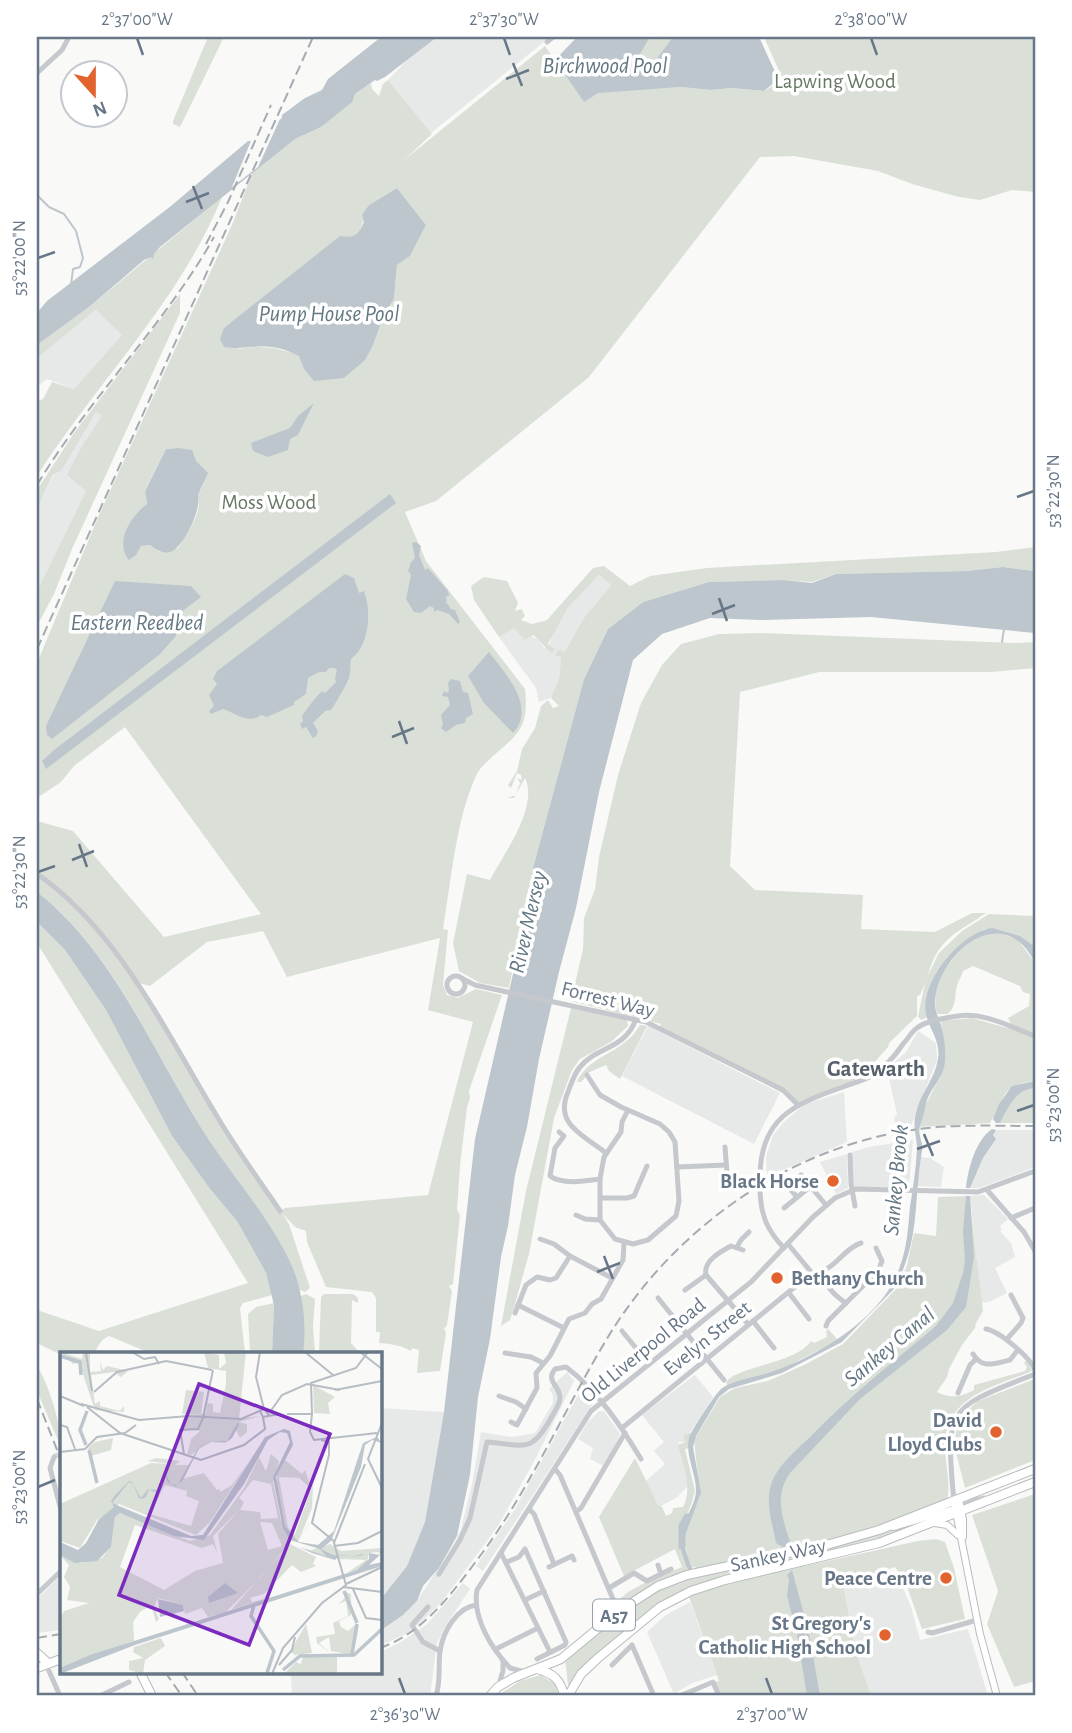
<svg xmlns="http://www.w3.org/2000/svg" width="1072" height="1733" font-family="'Alegreya Sans',sans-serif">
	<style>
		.built { fill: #e7e8e8 }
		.green { fill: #dae0d8; fill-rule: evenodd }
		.water { fill: #bdc6cc }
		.pier { fill: #f9f9f7 }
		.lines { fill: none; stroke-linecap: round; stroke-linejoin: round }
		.stream { stroke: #bdc6cc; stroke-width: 2 }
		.river { stroke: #bdc6cc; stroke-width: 7 }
		.minor-tunnel { stroke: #d5d8db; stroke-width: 5; stroke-dasharray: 5 2.5; stroke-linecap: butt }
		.major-casing { stroke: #b8bcc0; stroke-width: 8 }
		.highway-casing { stroke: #b8bbbe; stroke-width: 10 }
		.minor { stroke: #c5c8cc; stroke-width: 5 }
		.major { stroke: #fff; stroke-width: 6 }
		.highway { stroke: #fff; stroke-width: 8 }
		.rail { stroke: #a5abb1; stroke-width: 2; stroke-dasharray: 10 5; stroke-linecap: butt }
		.minor-bridge { stroke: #c5c8cc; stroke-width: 5 }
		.ticks { fill: none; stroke: #687787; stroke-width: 2.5 }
		.poi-dot { fill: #e2632d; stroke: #fff; stroke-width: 2.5 }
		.labels { text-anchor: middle; stroke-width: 7; stroke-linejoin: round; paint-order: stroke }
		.shield { fill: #fff; stroke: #95a0ab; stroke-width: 2 }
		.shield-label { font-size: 19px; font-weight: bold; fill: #687787 }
		.park-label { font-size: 21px; fill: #667963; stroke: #fff }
		.street-label { font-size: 21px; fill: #687787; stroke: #fff }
		.poi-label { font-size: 21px; font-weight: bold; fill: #687787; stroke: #fff; text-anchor: end }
		.water-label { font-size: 23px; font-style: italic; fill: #647883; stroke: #fff }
		.neighbourhood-label { font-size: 23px; font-weight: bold; fill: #56616c; stroke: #fff }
		.inset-river { fill: none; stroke: #bdc6cc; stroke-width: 3.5 }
		.inset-road { fill: none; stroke: #b6bdc3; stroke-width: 2 }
		.view { fill: #7b2cbf; fill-opacity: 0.15; stroke: #7b2cbf; stroke-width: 3.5 }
		.inset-edge { fill: none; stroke: #687787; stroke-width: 3.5 }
		.neatline { fill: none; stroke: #687787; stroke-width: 2.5 }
		.ticks-label { font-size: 18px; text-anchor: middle; fill: #687787 }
	</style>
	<rect width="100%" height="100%" fill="#f9f9f7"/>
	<g class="built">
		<path d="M436,37H550L431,133L388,80L406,61Z"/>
		<path d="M96,310L122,335L74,389L47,379L38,386L37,389V358Z"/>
		<path d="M96,412L103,416L80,449L68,474L86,491L37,591V509L54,473Z"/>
		<path d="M599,575L611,585L583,619L565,653L556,656L561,658L559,679L551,698L539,702L536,688L499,637L513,628L540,640L544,648L549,646L553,633L567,609Z"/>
		<path d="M648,1026L780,1093L754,1144L622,1076Z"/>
		<path d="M918,1031L936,1043L937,1060L911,1126L896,1129L894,1118L897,1114L889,1078L877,1080L876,1078L906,1052Z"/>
		<path d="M844,1092L847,1142L767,1177L766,1157L773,1135L785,1121L805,1104Z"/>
		<path d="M996,1130H1035V1167L979,1188H970L983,1158L996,1139L993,1135Z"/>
		<path d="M913,1140L909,1187H853L852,1152L869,1147Z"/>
		<path d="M847,1154L848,1188L836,1194L820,1162Z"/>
		<path d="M919,1157L930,1158L944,1167L941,1187L916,1186Z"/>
		<path d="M984,1195L1008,1219L1000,1226L1002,1229L1000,1231L1011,1243L1015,1257L995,1268L1007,1293L989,1302L981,1303L970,1196Z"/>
		<path d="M567,1372L574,1381L537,1456L498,1526L441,1603L410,1632L380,1646V1631L403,1615L417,1601L455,1542L461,1529L472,1484L481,1432L512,1437L535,1433L553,1403V1395L549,1389Z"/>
		<path d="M695,1375L713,1397L684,1442H678L688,1480L687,1487L676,1498L659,1507L646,1481L665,1464L654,1451L664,1442L642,1415Z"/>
		<path d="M582,1388L594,1402L483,1571L476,1566L515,1509Z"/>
		<path d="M380,1408L444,1412L425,1522L407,1566L380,1600Z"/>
		<path d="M599,1411H604L620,1434L606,1467L590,1459L593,1448L578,1439L587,1423Z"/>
		<path d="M889,1568L901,1583L911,1607L920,1640L968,1629L988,1696H871L855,1648L843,1582Z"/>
		<path d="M61,1575V1630L37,1633V1599Z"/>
		<path d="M463,1583L470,1589L446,1625L437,1643L430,1696H292L291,1672H380V1652L401,1642L427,1624Z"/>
		<path d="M690,1602L717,1675L692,1683L675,1693L673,1692L647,1632L666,1615Z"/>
	</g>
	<g class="green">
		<path d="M208,37H224L180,127L173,124V121Z"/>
		<path d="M650,37H673V39L653,64L637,68L635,63Z"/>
		<path d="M764,37H1035V192L1012,190L980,200L959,197L912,184L878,171L794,156L760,157L589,377L436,501L405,512L426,561L525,689C529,726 520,733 493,756C487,762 479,768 476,776C456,819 451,882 443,929L448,930L443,985L447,995L458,998L476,989L502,995L469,1091L470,1098L467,1107L460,1166L457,1210L460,1215L453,1284L449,1286L452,1291L447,1325L444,1329L446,1333L440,1371L417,1373L419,1350L412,1348L411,1351C400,1345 392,1344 379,1343L380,1332H376V1298L372,1292L326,1287L307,1242L306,1231L295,1227L283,1214L289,1224L310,1288L305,1292L298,1289C283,1231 241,1189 209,1140C155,1058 116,952 37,892V821L73,831L164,937L261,914L125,727L74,766L61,782L37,798V663L99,515L232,225L253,171L295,139L321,127L355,94L371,83L372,89L379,96L383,84L388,80L432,134L404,160L545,46L584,101L598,92L681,87L711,90L731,88L764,91L783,80ZM397,188L426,225L410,256L397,265L394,299L384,314L304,369L300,356C277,347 263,345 238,349L359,233L369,205ZM178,448L204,483L198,495C203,512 187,534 178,548L160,552L150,545L141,546L147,504L145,490L166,449ZM263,931L287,977L440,938L428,1010L473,1022L428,1195L285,1208L280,1211L218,1118L138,983L150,986L207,942Z"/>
		<path d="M222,197C180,301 97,382 37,476V401L43,399L52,382L74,389L122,335L96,310L37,358V345L89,307Z"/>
		<path d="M180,294V313L72,549L54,594L37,626V591L86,491L67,475L80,449L102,416L96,412L61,471L53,474L37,509V490L74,433Z"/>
		<path d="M1035,547V571L1003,567L966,571L836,574L812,582L784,580L709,582L643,602L608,629L584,679L533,868L509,988L480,983L459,971L453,943L467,874L490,880C504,854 539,806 525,778L514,798H507L516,795L520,783L517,778L522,780L521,775L517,773L511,788L508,785L517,771L522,749L535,728L541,706L548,700L553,708L559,706L551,698L559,679L561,658L555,655L558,650L565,652L583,619L611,585L599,575L567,609L548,644L555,649L552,653C544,648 541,640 533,635L525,640L514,628L499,637L474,600L471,586L484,577L507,581L518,603L515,611L522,609L525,616L521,620L532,624L547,620L593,568L604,566L630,586L650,576L707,568L996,552Z"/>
		<path d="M759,633L1014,643L1035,642V668L992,672H819L740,692L730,866L755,890L863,895L861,929L935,932L972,913H986C957,933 938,938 928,975L939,953L962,931L989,914L1035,916V948L1020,936L984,929C958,952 920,977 927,1017L922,1020L918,1017L925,983L920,995L917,996V1016L889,1043L888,1047L866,1072L863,1079L797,1104L792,1098L659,1028L661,1024L571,1001L583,949L584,918L595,889L599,857L618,775L641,703L662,665L681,644L719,634Z"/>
		<path d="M37,922L65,950L106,1010L172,1136L210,1189L237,1221L266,1273L272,1295L243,1303L240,1308L245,1353H150L109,1336L102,1340L94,1353L61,1355L37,1343V1310L99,1331L248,1283L37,943Z"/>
		<path d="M999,932L1018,940L1035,963V1081C998,1086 1007,1097 990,1123L919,1127L927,1102L940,1077L945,1056L941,1021L972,1018L1007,1028L1011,1024L1008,1018L1029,1006L1030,994L1023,992L1020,986L973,966L963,971C962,977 958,980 957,986C954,998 957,1005 948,1014H937C927,981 965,932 999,932Z"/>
		<path d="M571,1008L627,1020L628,1026L611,1042L580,1059L572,1070L554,1118L529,1254L515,1304L510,1320L501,1326L526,1191Z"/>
		<path d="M640,1025L647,1026L620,1079L609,1071L606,1065L585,1074V1078L581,1082H577C589,1054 624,1054 640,1025Z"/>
		<path d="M1035,1088V1123H1000C1009,1107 1015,1090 1035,1088Z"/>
		<path d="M969,1196L983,1311L976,1323L975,1328L962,1345L949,1369L947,1377L937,1392C951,1399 960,1397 974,1390V1385L1025,1371L1027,1367L1024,1363L1027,1360L1032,1371C991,1388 942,1397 945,1451C946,1467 951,1485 947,1500C893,1522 839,1538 783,1552L782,1549L774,1550L775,1553L697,1570L695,1567L691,1568L684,1542L686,1528L700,1496L694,1440L720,1397L735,1388L768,1381L806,1364L843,1344L899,1286L907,1265L914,1233L936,1236L938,1197Z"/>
		<path d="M306,1294L315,1299L313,1326L315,1353H303L301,1296Z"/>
		<path d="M324,1294H353L358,1298V1303L352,1300L351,1343L358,1351L319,1353L321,1297Z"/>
		<path d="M274,1303L272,1353H250L248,1314L256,1307Z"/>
		<path d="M828,1329L838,1340L819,1352L817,1351L774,1373L728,1386L726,1383C732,1367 796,1364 811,1341L814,1343L827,1337L826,1331Z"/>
		<path d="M37,1366C49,1385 61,1424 61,1447L37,1391Z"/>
		<path d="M1035,1379V1460L965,1488L954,1445L958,1419L978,1401Z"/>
		<path d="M690,1433L693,1434L689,1448L685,1449L695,1491L691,1505L681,1527L680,1543L688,1571L650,1587L622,1603L619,1600L628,1592L650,1580L682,1567L675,1549L624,1576L599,1517L635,1458L658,1505L662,1507L666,1516L672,1513L673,1508L683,1507C693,1488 683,1465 678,1445L685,1442L683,1435Z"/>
		<path d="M1035,1494V1681L1014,1687L987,1624L998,1591L972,1515Z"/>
		<path d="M943,1513L874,1542L727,1577L655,1607L581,1669L570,1686L568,1685L565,1658L626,1608L673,1582L901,1528Z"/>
		<path d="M936,1539L945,1542L954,1568L965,1619L922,1629L905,1581L895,1567L843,1583L855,1648L871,1696H721L714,1682L719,1681L717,1675L689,1597L714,1586L918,1541Z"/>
		<path d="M541,1675L555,1684L559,1696H497L520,1681Z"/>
	</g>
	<g class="water">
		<path d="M381,37H437L385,77L377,81L375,80L355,94L352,102L321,127L295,139L160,247L154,254L153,259L151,257L144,260L89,307L37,345V313L47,301L171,206L248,141H252L282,118V115L305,98L322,90L328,79Z"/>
		<path d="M577,37H650L635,63L637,68L653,64L673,37H759L777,76L774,83L764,91L731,88L711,90L681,87L598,93L584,102L555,60Z"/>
		<path d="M397,188L426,225L410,256L397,265L394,299L384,314L373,345L365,360L344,378L314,381L304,369L299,356C292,353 285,349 277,348C259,344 242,350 224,347L220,339L224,328L340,236C354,238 358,236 364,222L362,215L369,205Z"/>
		<path d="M314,403L298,435L290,439L288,450L268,457L253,451L251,443L290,428L298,416Z"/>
		<path d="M178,448L192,450L196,461L208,473L198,495C202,508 184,548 170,552C162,554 157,550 150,545L141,546L136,555L129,560C114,542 131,516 147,504L145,491L166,449Z"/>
		<path d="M390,494L396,503L46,769L42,761L54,750Z"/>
		<path d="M416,542L421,546L419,555L425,570L428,568L448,591L449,596L444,597L447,598L446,602L451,609L455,610L460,622L458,624L449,614L437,610L434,612V608L430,606L421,613L414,612L406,599L411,575L408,571L411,562L415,558L412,543Z"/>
		<path d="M1003,567L1035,571V633L871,617L761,620L710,618L662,634L633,660L599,792L576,908L559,972L539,1059L527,1127L515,1175L508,1226L501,1257L490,1339L478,1397L470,1475L457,1536L439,1568L423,1586L417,1601L403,1615L380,1631V1600L407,1566L425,1522L444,1412L475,1139L516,961L533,868L584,679L608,629L643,602L709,582L784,580L812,583L836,574L966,571Z"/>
		<path d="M345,574L354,578L359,593L364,591C372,611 369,647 351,659C350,665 351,673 349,678C348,682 334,706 331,710L325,711L313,723L318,731L316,736L313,738L306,727L302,729L300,724L303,721L302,716C308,707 314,699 322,691L325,693L336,682L335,678L337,670L335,668H329L326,672H319L308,678L306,694L294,702V705L267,717L261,715C248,725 236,713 223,709L211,714L209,711L214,706L209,695L217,684L213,679L217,671Z"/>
		<path d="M115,581L191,586L201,597L180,613L176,636L160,654L52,739L47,735L46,726Z"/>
		<path d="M489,652C505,673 537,707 513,733L484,703L468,676Z"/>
		<path d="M451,679L460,681L463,692L468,693L473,714L466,718L465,723L456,725L446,732L441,728L443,725L441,715L450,705L448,697L442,696L444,691L447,693L449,691L448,683Z"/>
		<path d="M37,892C116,953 155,1058 209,1140C237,1182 270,1218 291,1264C303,1290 307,1326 303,1353H272L274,1305L266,1273L237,1221L210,1189L172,1136L106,1010L65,950L37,922Z"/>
		<path d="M992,928L1020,936L1034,946L1035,963C1004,900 941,950 935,999C934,1009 938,1017 941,1025C944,1036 946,1050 945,1062C944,1076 932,1087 927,1100C925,1109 923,1117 920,1126C917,1135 924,1142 922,1151C913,1203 921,1242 893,1290L842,1342L782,1373L729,1389L719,1397L696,1436L693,1447L701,1493L684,1538V1545L692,1569L688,1570C681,1553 676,1537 685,1520C690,1510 696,1501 696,1490C696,1473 685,1455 689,1438C691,1431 715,1394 721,1389C734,1379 755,1378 771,1372C817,1357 882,1318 899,1269C907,1248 908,1229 910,1207C913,1188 916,1169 917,1149C917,1136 912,1127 916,1113C920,1094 935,1079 938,1059C941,1041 929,1029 926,1014C920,982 961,932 992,928Z"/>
		<path d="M1035,1081V1088C1015,1090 1009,1107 1000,1123H996L993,1119L999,1104L1012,1086Z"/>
		<path d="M992,1129L996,1130L993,1135L996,1139L983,1158L970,1188H966C968,1168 976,1140 992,1129Z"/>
		<path d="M966,1196H970L974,1257L966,1307L947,1330L860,1399L790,1473C774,1496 782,1517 790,1542L785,1548L776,1543C773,1526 765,1503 771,1485C777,1465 797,1450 811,1436C850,1396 893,1362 936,1326L953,1303L963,1273L965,1260L963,1231Z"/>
		<path d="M792,1570L809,1633L820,1696H807L797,1634L787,1596L789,1579L787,1575Z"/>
	</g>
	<path class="pier" d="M280,119L258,167L232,187L251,141Z"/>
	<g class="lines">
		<g class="stream">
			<path d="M37,195L49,207L64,214L76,231L83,258L80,267L73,269L71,285"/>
			<path d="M1002,642L1004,629"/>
		</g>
		<path class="river" d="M682,1546V1526L687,1517"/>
		<path class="minor-tunnel" d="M54,1457L61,1453"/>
		<g class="major-casing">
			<g id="major">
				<path d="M959,1500L963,1519V1537"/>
				<path d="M954,1502L980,1634L997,1696"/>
				<path d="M935,1523L947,1525L958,1535"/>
				<path d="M894,1527L957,1508"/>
			</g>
		</g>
		<g class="highway-casing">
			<g id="highway">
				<path d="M37,1653L48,1663"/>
				<path d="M37,1668L61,1659"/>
				<path d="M537,1669C553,1673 561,1680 564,1696"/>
				<path d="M140,1672L152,1696"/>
				<path d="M490,1696L498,1687L513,1678L561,1659L619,1611L658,1586L687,1575L830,1544L879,1530L1035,1469"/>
				<path d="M568,1696L581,1674L598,1658L660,1607L691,1591L725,1580L879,1543L1035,1482"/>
			</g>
		</g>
		<g class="minor">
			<path d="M547,42L553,37"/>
			<path d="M37,73L62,50L69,37"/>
			<path d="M37,874C118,929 168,1036 218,1118C237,1150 259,1180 280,1211"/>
			<circle cx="456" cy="985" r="9"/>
			<path d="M463,979L475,985L646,1022L783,1090L797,1104"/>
			<path d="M587,1075L600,1095L621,1107L628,1110L660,1124L669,1132L675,1142L679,1201L676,1216L648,1240L633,1244L615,1239L600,1220V1179L604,1157L621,1132L622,1122L628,1110"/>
			<path d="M559,1132L564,1136L555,1148L550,1176C562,1185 586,1181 600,1179"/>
			<path d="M725,1147L728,1186"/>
			<path d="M606,1153C583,1135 554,1124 568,1092C571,1084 574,1074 580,1067C597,1046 625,1050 636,1019"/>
			<path d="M850,1155L851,1184L855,1206"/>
			<path d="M677,1167L726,1165"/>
			<path d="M801,1175L826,1205"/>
			<path d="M760,1177C760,1118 794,1104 843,1087C853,1083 864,1081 873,1075C885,1067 895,1056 903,1044C908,1039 911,1032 917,1028C927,1020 946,1018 958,1016C985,1012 1010,1027 1035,1036"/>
			<path d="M785,1183L797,1197"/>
			<path d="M987,1190L1024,1232L1035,1251"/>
			<path d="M760,1191C761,1216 767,1230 784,1248"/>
			<path d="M601,1198H627L634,1196L647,1166"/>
			<path d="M784,1208L811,1186"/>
			<path d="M576,1215L585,1219L600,1220"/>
			<path d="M1011,1218L1035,1208"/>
			<path d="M540,1239L554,1244L570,1256L612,1278"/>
			<path d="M788,1244L812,1273"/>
			<path d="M737,1247L741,1240L749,1232"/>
			<path d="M821,1272C825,1285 835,1296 846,1303"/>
			<path d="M812,1273C835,1272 842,1249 861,1243"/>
			<path d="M706,1275C703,1261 720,1252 731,1246L743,1250"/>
			<path d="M685,1290L706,1275L748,1324"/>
			<path d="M789,1293L809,1319"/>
			<path d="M658,1298L724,1380"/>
			<path d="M518,1305L564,1328"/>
			<path d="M515,1313L526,1285L537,1277L550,1280L556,1278L570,1256"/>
			<path d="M753,1321L774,1348"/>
			<path d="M826,1326L828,1321L878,1271L882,1261L876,1248"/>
			<path d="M986,1329C999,1331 1030,1357 1035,1370"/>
			<path d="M622,1331L649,1364"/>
			<path d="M1007,1339L1021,1323L1023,1318L1011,1295"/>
			<path d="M505,1353L531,1357L543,1363"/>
			<path d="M973,1354C982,1370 996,1363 1010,1360L1017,1351"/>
			<path d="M958,1393L970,1365L976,1359"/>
			<path d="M499,1396L516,1402L526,1409"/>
			<path d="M511,1422L517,1425L537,1388L536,1373L550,1356L569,1319L585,1313L592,1304L601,1299L623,1260L624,1243"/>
			<path d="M622,1428L812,1273"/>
			<path d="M54,1457L50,1468L61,1510"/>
			<path d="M555,1469L560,1475L613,1599"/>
			<path d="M984,1498L960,1504L954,1502C945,1405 947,1409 1035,1374"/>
			<path d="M530,1510L534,1514L554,1564"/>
			<path d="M576,1512L581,1508L625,1433"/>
			<path d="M501,1553L550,1652"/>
			<path d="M507,1562L519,1557L525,1549L566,1642L565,1645L537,1659"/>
			<path d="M658,1565L661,1574L671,1569"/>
			<path d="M549,1567L572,1556L574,1560"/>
			<path d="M439,1574L460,1540L470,1518L487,1442C525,1445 531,1454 551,1418C554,1412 560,1405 560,1398C560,1385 545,1382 555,1369L566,1367C598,1391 621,1426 641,1459"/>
			<path d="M609,1588L634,1573L647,1581L661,1574"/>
			<path d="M37,1594L61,1571"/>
			<path d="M525,1600L544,1591"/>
			<path d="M428,1607L412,1625L423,1642L440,1651"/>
			<path d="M928,1632L932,1633L977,1620"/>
			<path d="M496,1649L538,1628"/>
			<path d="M612,1665L632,1645L654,1696"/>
			<path d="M49,1671L60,1696"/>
			<path d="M525,1672L510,1668C492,1649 472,1618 477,1590L591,1411L751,1282L813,1217L835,1198L856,1189L978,1192L1035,1171"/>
			<path d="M498,1687L503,1671V1661"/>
			<path d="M100,1696L129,1682"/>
			<path d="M436,1696C441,1681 438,1667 440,1651C443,1632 456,1608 476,1605"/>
			<path d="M680,1696L713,1682L719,1696"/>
		</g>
		<use href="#major" class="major"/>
		<use href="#highway" class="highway"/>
		<g class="rail">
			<path d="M206,244L228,202L271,105"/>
			<path d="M37,485C89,398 164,326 214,237"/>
			<path d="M37,649L313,37"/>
			<path d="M37,1399L61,1460"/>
			<path d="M37,1638L61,1634"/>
			<path d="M380,1648C426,1632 455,1589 483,1552C532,1485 565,1408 608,1337C675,1227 790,1146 919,1129C958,1124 996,1126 1035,1126"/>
			<path d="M165,1672L182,1696"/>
			<path d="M182,1672L198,1696"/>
		</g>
		<path class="minor-bridge" d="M760,1177V1191"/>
	</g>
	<path class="ticks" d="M137,38L143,55M504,38L510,55M871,38L877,55M513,63L522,86M506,79L529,70M193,186L202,209M186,202L209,193M38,258L55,252M1017,497L1034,491M719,598L727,621M712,614L735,605M399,721L407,744M392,737L414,728M79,844L87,867M72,860L94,851M38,872L55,866M1017,1111L1034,1105M924,1134L933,1156M917,1149L940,1141M604,1256L613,1279M597,1272L620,1263M38,1487L55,1480M399,1678L405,1694M766,1678L772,1694"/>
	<g class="poi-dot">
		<circle cx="833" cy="1181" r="7"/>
		<circle cx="777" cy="1278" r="7"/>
		<circle cx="996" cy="1432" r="7"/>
		<circle cx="946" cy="1578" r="7"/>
		<circle cx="885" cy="1635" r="7"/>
	</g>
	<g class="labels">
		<rect class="shield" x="593" y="1599.5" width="42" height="31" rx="5"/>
		<g class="shield-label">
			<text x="614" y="1622">A57</text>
		</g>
		<g class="park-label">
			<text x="835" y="88">Lapwing Wood</text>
			<text x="269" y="509">Moss Wood</text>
		</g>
		<g class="street-label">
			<text transform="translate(608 999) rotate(14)" y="7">Forrest Way</text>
			<text transform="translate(707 1338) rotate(-39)" y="7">Evelyn Street</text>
			<text transform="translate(643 1350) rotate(-39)" y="7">Old Liverpool Road</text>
			<text transform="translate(778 1555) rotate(-12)" y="7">Sankey Way</text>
		</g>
		<g class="poi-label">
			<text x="819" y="1188">Black Horse</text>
			<text x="791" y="1285" text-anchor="start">Bethany Church</text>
			<text x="982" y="1427">David<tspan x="982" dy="24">Lloyd Clubs</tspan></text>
			<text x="932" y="1585">Peace Centre</text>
			<text x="871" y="1630">St Gregory's<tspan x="871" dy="24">Catholic High School</tspan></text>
		</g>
		<g class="water-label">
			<text x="605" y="73">Birchwood Pool</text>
			<text x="329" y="321">Pump House Pool</text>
			<text x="137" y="630">Eastern Reedbed</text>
			<text transform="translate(527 922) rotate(-77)" y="8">River Mersey</text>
			<text transform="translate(895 1180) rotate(-85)" y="8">Sankey Brook</text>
			<text transform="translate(889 1346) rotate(-40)" y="8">Sankey Canal</text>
		</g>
		<g class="neighbourhood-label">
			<text x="876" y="1076">Gatewarth</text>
		</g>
	</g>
	<g transform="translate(60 1352)">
		<rect width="322" height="322" fill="#f9f9f7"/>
		<path d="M0,0L22,7L23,0H30V20L41,19L40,9L43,18L47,14L68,19L61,25L54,20L31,23L35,52L40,49V54L60,59L64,54V60L35,58L19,11L13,12ZM144,0L159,3V17L166,11L164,0H186L179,67L200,64L179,70L187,72V80L180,86L176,78L165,91L149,90L131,103L127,102L131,87L140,79L124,77L123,67L146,61L147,51L153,52V60L160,61L166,32V19L148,16ZM253,33L275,45L268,51L270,62L254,61ZM126,38L144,40L141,63L122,62ZM53,86L51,98L31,104L28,96L35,90ZM211,102L219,109L213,130L221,168L231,189L201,225L166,260L148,265L142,256L125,262L123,253L98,246L94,255L99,267L96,270L91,253L80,260L73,270L74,289L0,316V267L4,259L29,251L7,248L10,235L4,225L9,213L0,203L21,211L42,206L51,194L55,165L60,161L130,189L150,183L184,136L199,105L206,119ZM193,128L211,132L218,166L201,167L200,160L180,158L184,150L179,146ZM178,159L158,182L163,211L135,219L104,238L60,215L75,173L142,196L153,192L157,200L153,184ZM200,170L212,171L222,194L208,198ZM97,106L120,109L115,113H130L122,127L144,121L157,138L169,134L160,137V140L172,133L190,108L150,170L136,183L59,152L37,168L20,196L0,189V152L91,111L112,112L87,109ZM105,133L127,139L126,144L139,149L131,174L90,162ZM224,107L242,122L245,118L249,129L248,134L239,126L219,125L228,176L235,182L253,132L252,156L240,185L251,169L238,189L225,174L217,133V121ZM230,192L256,205L253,212L256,214L241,220L232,213L204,242L190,246L192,250L215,244L171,258ZM270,192L281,199L322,196V205L318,200L309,201L307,210L297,218L287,221L306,208L278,207L255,201L242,194L251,198ZM283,239L291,242V263L279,269L281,275L288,279L296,272L298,279L293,303L271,299L269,285L259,291L270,301L257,291L256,285L275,282L273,271L288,264L286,249L278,252L286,245ZM246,272L252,301L235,303L230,300ZM101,286L105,294L85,308L83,322L69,318V309L83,306L73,300L74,295ZM243,304H277V322H224L236,310L241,312Z" fill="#dae0d8" fill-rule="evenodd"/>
		<path d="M178,70L179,73L172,86L168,89L166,90H151L139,96L123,128L118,132L115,134L111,133L107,129L106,124H105L98,139L94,140L89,137L86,145L82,147L79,146L73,132L69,130L52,151L131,184L143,183L205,85L224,77L230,79L233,93L216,125L225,174L239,190L258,193L274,179L303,91L317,85L322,91L312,88L305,93L301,115L271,189L261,197L273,203H283L291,205L302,202L304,203L291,205L279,203L275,208L252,201L239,195L266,204L260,197L230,188L223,176L213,125L230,90L227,81L220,80L208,88L184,132L144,188L114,184L60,161L55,165L51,195L37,209L15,211L0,203V190L18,198L26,191L39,167L54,155L51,149L56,142L69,129L72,130L81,146L88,137L97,138L105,123L107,124L111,133L118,132L138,96L149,90L167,89ZM309,201L320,203L309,213L322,210V214L75,293L0,322V316L30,303L297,218L309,207ZM165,231L178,241L149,251L148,245ZM98,247L123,253L124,259L100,265Z" fill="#bdc6cc"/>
		<path class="inset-river" d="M0,4L20,10L21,23M26,93L20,78L27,59M29,98L37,131M284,239L297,271M194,253L191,264L214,299L207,321M292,302L297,272M223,318L240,304L294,303L322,277"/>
		<path class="inset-road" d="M72,0L84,7L95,5L99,12M200,0L196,25L204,57M245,0L273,23M300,0L322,17M26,1L32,39M275,38L322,29M34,40L57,20L106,9L152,18M0,44L24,54M21,52L79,68L129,64L181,67L204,57L209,63M27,55L60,81L141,108L184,93L205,77L203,65M200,59L203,65L220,62M210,60L222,43L247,32L280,38M227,62H252L250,80L254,88L317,81M252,62L251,31L296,16L308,0M143,66L153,18M322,71L308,107L322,136M0,73L7,75L15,97M261,88L269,90V103L252,171L275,190M0,100L25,97L37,85L65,81L76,73M124,102L120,78L138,77L143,66M274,194L298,191L322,179M286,232L322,215M283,235L322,240M293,237L306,266L322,268M219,313L232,298L235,285M212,322L223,296L262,251L286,233L274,191L305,112"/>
		<path class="view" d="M139,32L270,82L189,293L59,243Z"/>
		<rect width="322" height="322" class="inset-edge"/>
	</g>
	<rect width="1072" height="1733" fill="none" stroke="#ffffff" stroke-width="77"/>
	<g transform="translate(94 94) rotate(159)"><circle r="33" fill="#ffffff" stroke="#c3c9cf" stroke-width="2"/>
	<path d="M0-5L12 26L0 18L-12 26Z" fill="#e2632d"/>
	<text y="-10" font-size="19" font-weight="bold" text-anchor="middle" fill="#687787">N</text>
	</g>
	<rect x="38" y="38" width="996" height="1656" class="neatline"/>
	<g class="ticks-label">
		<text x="137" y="25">2°37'00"W</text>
		<text x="504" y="25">2°37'30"W</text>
		<text x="871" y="25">2°38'00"W</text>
		<text transform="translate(19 258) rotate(-90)" y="6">53°22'00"N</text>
		<text transform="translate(1053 491) rotate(-90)" y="6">53°22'30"N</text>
		<text transform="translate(19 872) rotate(-90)" y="6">53°22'30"N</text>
		<text transform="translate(1053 1105) rotate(-90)" y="6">53°23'00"N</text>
		<text transform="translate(19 1487) rotate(-90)" y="6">53°23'00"N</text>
		<text x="405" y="1720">2°36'30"W</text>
		<text x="772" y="1720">2°37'00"W</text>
	</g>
</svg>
